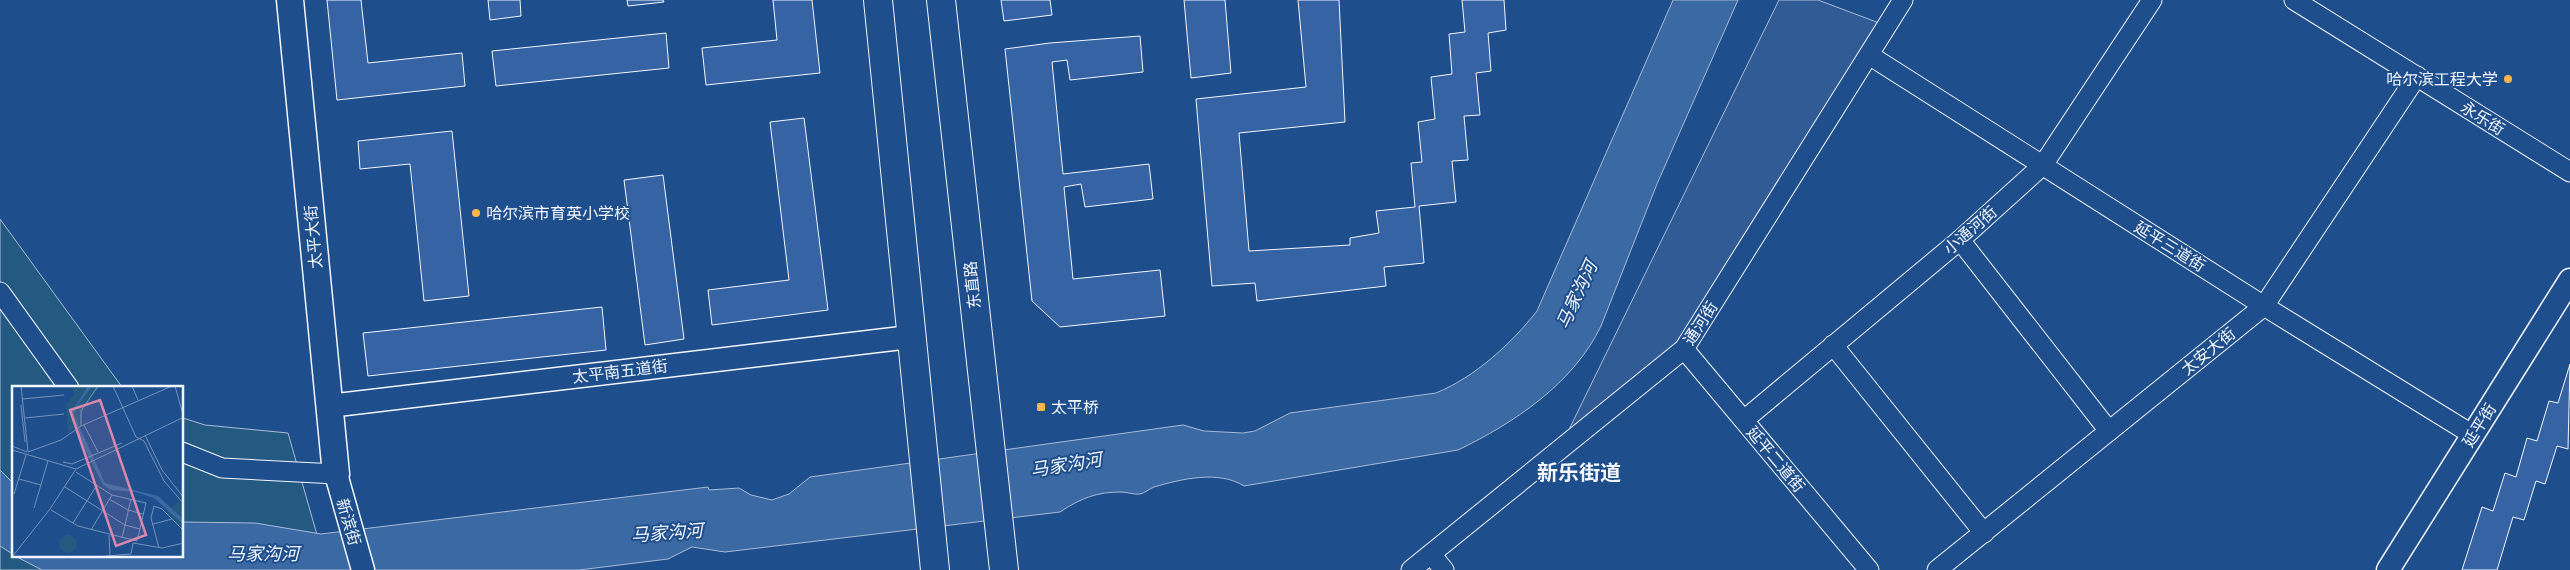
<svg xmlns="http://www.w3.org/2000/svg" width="2570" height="570" font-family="Barlow,'Noto Sans SC',sans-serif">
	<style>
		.green { fill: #245a82; stroke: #a8bbd7 }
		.parking { fill: #305b95; stroke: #a8bbd7 }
		.water { fill: #3b69a3; stroke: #a8bbd7 }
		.building { fill: #3563a3; stroke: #f2f6ff }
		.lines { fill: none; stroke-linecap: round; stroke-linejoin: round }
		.minor-casing { stroke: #f2f6ff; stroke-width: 21 }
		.tertiary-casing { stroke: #f2f6ff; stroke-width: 25 }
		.secondary-casing { stroke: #f2f6ff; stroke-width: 29 }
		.trunk-casing { stroke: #f2f6ff; stroke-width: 30 }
		.minor { stroke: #1f4e8c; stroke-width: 19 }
		.tertiary { stroke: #1f4e8c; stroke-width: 22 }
		.secondary { stroke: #1f4e8c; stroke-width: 26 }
		.trunk { stroke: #1f4e8c; stroke-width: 28 }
		.poi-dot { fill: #ffb74d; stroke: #1f4e8c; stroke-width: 2 }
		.labels { text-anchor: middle; stroke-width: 4; stroke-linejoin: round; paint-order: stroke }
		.poi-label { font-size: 16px; fill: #f2f6ff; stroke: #1f4e8c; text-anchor: start }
		.street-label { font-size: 16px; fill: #f2f6ff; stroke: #1f4e8c }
		.water-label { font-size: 18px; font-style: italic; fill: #f2f6ff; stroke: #1f4e8c }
		.district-label { font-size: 21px; font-weight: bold; fill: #f2f6ff; stroke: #1f4e8c }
		.inset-road { fill: none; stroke: #7391ba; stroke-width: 1 }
		.view { fill: #da87ad; fill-opacity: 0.15; stroke: #da87ad; stroke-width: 2.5 }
		.inset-edge { fill: none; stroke: #f2f6ff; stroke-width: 2.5 }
	</style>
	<rect width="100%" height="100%" fill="#1f4e8c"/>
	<path class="green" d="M0,219L122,387L14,388V556H182L183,418L205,425L288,433L327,570H0Z"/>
	<path class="parking" d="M1779,0H1818L1887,26L1684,349L1559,450Z"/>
	<g class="water">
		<path d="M1673,0H1738L1657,184L1601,326C1573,384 1514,423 1458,450L1244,486C1219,470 1181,479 1154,487C1149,489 1145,493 1140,494C1135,495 1127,492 1121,492C1097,492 1081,498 1060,512L725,552L692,547L668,559L579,570H42L15,556H182L183,522L255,523L321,534L708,487L709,490L739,488L751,495L772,500L789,494L810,477L1183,425L1204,431L1243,433L1255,431L1290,413L1436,393C1475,377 1511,344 1537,311Z"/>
		<path d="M0,470L14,484V555L0,546Z"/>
	</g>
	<g class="building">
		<path d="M327,0H361L368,63L462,53L465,86L337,100Z"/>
		<path d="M488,0H520L521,16L490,20Z"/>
		<path d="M627,0H663L664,2L628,6Z"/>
		<path d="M773,0H812L820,73L706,85L702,48L777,40Z"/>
		<path d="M1001,0H1050L1052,15L1004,21Z"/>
		<path d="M1184,0H1225L1231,73L1191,78Z"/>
		<path d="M1298,0H1339L1345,122L1239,133L1249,251L1350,245V238L1379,233L1376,211L1415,207L1411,163L1422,162L1418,122L1435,119L1431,77L1452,74L1449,34L1465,32L1462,0H1504L1506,30L1488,33L1491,71L1476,73L1480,115L1464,116L1468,160L1452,161L1456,202L1419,206L1424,263L1384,267L1386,286L1257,301L1255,283L1212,286L1196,99L1306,87Z"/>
		<path d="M666,33L669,68L496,86L492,51Z"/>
		<path d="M1140,36L1143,72L1070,80L1067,60L1052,62L1063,174L1149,164L1153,199L1085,207L1081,184L1064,187L1073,279L1160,270L1165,316L1060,327L1032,301L1005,49L1050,43Z"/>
		<path d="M804,118L828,310L712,325L708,290L789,280L770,122Z"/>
		<path d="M452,131L469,296L424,301L410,164L360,169L358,141Z"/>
		<path d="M663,175L684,339L645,345L624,180Z"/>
		<path d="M602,307L606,350L368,376L363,333Z"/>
		<path d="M2570,364L2568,449L2557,446L2545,484L2536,481L2524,520L2513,517L2497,570H2462L2482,507L2493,511L2505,473L2516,477L2527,438L2537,441L2549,401L2558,403Z"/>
	</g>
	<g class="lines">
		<g class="minor-casing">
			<g id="minor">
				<path d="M2294,0L2570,172"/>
				<path d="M1869,55L2264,306L2473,435"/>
				<path d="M1960,240L2109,431"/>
				<path d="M0,292L69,388"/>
				<path d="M1833,345L1984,533"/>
				<path d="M1684,349L1869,570"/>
				<path d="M1744,420L1960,240L2043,165L2152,0"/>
				<path d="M182,452L222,468L336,474"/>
				<path d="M1431,554L1444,570"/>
				<path d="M1411,570L1684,349L1903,0"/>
				<path d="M1937,570L2264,306L2417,76"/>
			</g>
		</g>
		<g class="tertiary-casing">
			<g id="tertiary">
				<path d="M329,406L910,337"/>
				<path d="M336,474L363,570"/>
				<path d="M2388,570L2570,280"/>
			</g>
		</g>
		<g class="secondary-casing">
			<path id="secondary" d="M290,0L336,474"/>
		</g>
		<g class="trunk-casing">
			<g id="trunk">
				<path d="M878,0L935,570"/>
				<path d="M941,0L1004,570"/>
			</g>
		</g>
		<use href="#minor" class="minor"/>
		<use href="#tertiary" class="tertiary"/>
		<use href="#secondary" class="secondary"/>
		<use href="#trunk" class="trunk"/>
	</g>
	<g class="poi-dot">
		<circle cx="2508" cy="79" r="5"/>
		<circle cx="476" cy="213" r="5"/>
		<rect x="1036" y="402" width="10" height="10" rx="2.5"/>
	</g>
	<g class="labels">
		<g class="poi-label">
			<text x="2498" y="85" text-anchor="end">哈尔滨工程大学</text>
			<text x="486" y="219">哈尔滨市育英小学校</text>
			<text x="1051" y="413">太平桥</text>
		</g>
		<g class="street-label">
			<text transform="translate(2483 118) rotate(32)" y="6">永乐街</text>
			<text transform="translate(1970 230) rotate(-41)" y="6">小通河街</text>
			<text transform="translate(313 237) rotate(-95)" y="6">太平大街</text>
			<text transform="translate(2170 246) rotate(32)" y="6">延平三道街</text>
			<text transform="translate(972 285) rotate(-96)" y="6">东直路</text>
			<text transform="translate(1700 323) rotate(-57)" y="6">通河街</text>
			<text transform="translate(2208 351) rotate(-39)" y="6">太安大街</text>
			<text transform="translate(620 371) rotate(-7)" y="6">太平南五道街</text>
			<text transform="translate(2479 425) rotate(-58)" y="6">延平街</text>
			<text transform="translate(1776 459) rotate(50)" y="6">延平二道街</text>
			<text transform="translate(349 522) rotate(74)" y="6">新滨街</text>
		</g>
		<g class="water-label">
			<text transform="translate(1577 295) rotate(-65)" y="6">马家沟河</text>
			<text transform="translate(1066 465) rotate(-9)" y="6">马家沟河</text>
			<text transform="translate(667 533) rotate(-4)" y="6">马家沟河</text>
			<text x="263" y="560">马家沟河</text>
		</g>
		<g class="district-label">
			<text x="1579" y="480">新乐街道</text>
		</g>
	</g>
	<g transform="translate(12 386)">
		<rect width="171" height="171" fill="#1f4e8c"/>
		<path d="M59,0L88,1L69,28L70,37L56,47L54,19L63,8ZM167,115L171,120V143L155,126ZM47 158a9 9 0 1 1 18 0a9 9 0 1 1-18 0Z" fill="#245a82"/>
		<path d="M76,0H80L63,23L62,29L93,97L146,110L171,133V138L142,112L123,106L99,104L91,99L63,43L59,27Z" fill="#3b69a3"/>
		<path class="inset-road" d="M9,0L16,66M101,0L124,51L132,55L152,95L172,118M120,0L126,14M163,0L171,29M10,13L52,9M9,19L13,56M13,32L52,28M72,39L86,66M69,40L160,0M133,49L150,84L172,112M0,60L15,66M0,64L64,83L172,31M16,66L49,54L69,40V25L86,0M51,76L60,78L110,57M7,93L29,99M53,101L113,139L128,143M2,108L14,69M97,113L116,124L131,128M22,122L36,75M39,124L66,140L125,155L134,117L100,109L64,86M61,137L85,99M141,138L160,133M79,144L100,109M97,149L98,170M110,152L119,113M147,162L139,132L142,120L150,123L172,145M0,171L38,123L64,83M83,171L119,168L121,157L150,162L172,157"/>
		<path class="view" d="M88,14L134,149L104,160L58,24Z"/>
		<rect width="171" height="171" class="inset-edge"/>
	</g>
</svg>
